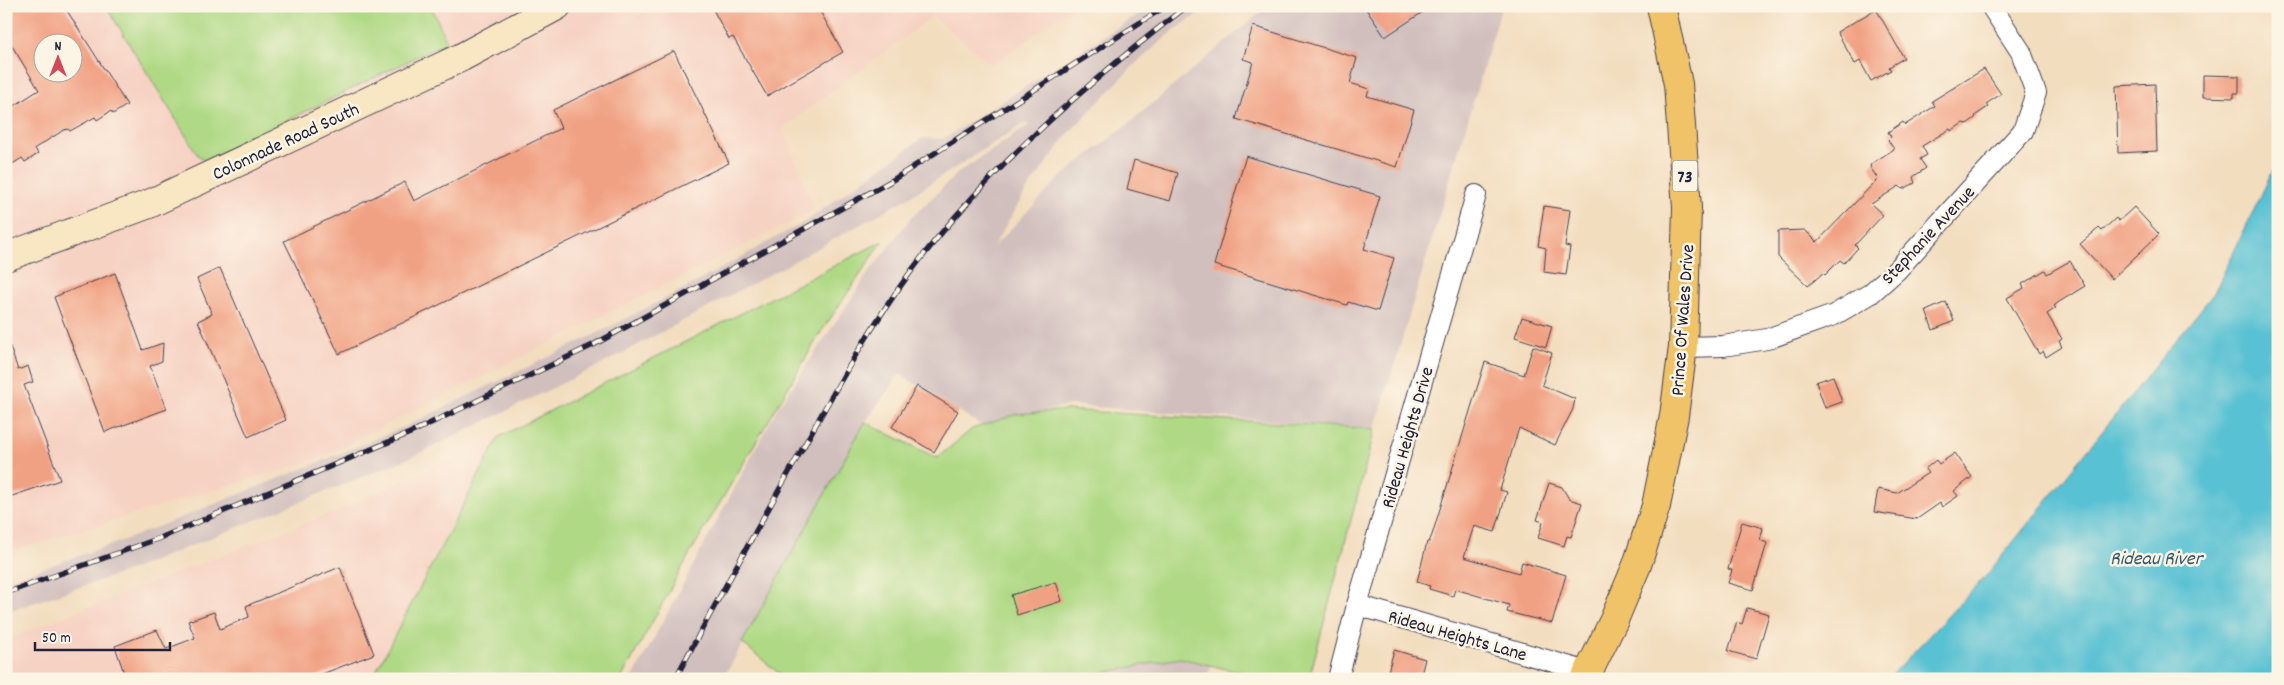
<svg xmlns="http://www.w3.org/2000/svg" width="2284" height="685" font-family="Dekko,sans-serif">
	<style>
		.built { fill: #f6d2c3; fill-rule: evenodd }
		.industrial { fill: #d1bfbd }
		.green { fill: #afd984; stroke: #687e60 }
		.water { fill: #58c1d3; stroke: #3d7287 }
		.building { fill: #f1a183; fill-rule: evenodd }
		.lines { fill: none; stroke-linecap: round; stroke-linejoin: round }
		.street-casing { stroke: #413e4f; stroke-width: 22 }
		.secondary-casing { stroke: #413e4f; stroke-width: 30 }
		.primary-casing { stroke: #413e4f; stroke-width: 30 }
		.street { stroke: #fff; stroke-width: 20 }
		.secondary { stroke: #f9e7c3; stroke-width: 28 }
		.primary { stroke: #f1c369; stroke-width: 28 }
		.rail-casing { stroke: #22223b; stroke-width: 5.5 }
		.rail { stroke: #fcf5e5; stroke-width: 4; stroke-dasharray: 11; stroke-linecap: butt }
		.labels { text-anchor: middle; stroke-width: 5; stroke-linejoin: round; paint-order: stroke }
		.shield { fill: #fcf5e5; stroke: #63616e; stroke-width: 1 }
		.shield-label { font-size: 18px; font-weight: bold; fill: #22223b }
		.street-label { font-size: 19px; fill: #22223b; stroke: #fcf5e5 }
		.water-label { font-size: 20px; font-style: italic; fill: #355a70; stroke: #fcf5e5 }
	</style>
	<rect width="100%" height="100%" fill="#fcf5e5"/>
	<filter id="ink" filterUnits="userSpaceOnUse"><feTurbulence type="fractalNoise" baseFrequency=".02" numOctaves="2"/><feDisplacementMap in="SourceGraphic" scale="10" xChannelSelector="R" yChannelSelector="G"/><feConvolveMatrix kernelMatrix="1 2 1 2 8 2 1 2 1" color-interpolation-filters="sRGB"/></filter>
	<filter id="wash" filterUnits="userSpaceOnUse"><feTurbulence type="fractalNoise" baseFrequency=".0096" numOctaves="4" result="noise"/><feDisplacementMap in="SourceGraphic" scale="20" xChannelSelector="R" yChannelSelector="G"/><feGaussianBlur stdDeviation="1.12" result="paint"/><feColorMatrix in="noise" values="0 0 0 0 0 0 0 0 0 0 0 0 0 0 0 0 0 1.4 0 .05"/><feComposite in="paint" operator="in"/></filter>
	<g filter="url(#wash)">
		<rect width="100%" height="100%" fill="#f3ddbf"/>
		<g class="built">
			<path d="M6,6H1075L992,65L933,16L783,128L814,210L320,458L6,553ZM42,42H72V72H42Z"/>
			<path d="M499,437L372,679H6V639L339,510Z"/>
		</g>
		<g class="industrial">
			<path d="M1151,6H1208L1166,37L1134,65L1068,134L1026,191L993,247L1063,175L1127,125L1268,6H1502L1375,429L1070,405L981,425L900,374L865,422L723,679H632L776,411L870,271L910,219L958,173L1029,125L1025,123L901,202L789,264L602,364L414,456L131,570L6,612V581L122,541L320,462L406,426L606,329L693,284L806,221L923,138L943,139L969,123Z"/>
			<path d="M1180,658L1212,665L1205,679H1069Z"/>
		</g>
		<g class="green">
			<path d="M106,6H431L447,42L205,161L199,157Z"/>
			<path d="M883,241L821,332L689,555L621,679H372L499,437Z"/>
			<path d="M1066,410L1375,429L1309,679H1268L1180,658L1069,679H786L742,643L865,422L937,458L972,429L1017,414Z"/>
		</g>
		<path class="water" d="M2278,160V679H1888L1985,577L2214,293Z"/>
		<g id="blocks">
			<g class="building">
				<path d="M6,6H64L127,105L113,114L111,111L97,120L95,117L70,131L68,129L64,130L35,148L38,154L25,162L22,158L6,168V111L39,90L6,36ZM42,42H72V72H42Z"/>
				<path d="M711,6H817L843,52L767,96L733,37L729,39Z"/>
				<path d="M1364,6H1432L1385,37Z"/>
				<path d="M1876,9L1904,58L1889,67L1891,70L1871,81L1860,61L1855,64L1837,32Z"/>
				<path d="M1253,26L1357,58L1350,83L1369,89L1367,96L1414,110L1397,167L1236,119L1253,62L1243,59Z"/>
				<path d="M674,51L729,163L339,354L284,241L405,182L414,201L561,128L553,110Z"/>
				<path d="M1984,69L2001,94L1986,104L1988,107L1976,115L1975,118L1967,124L1963,123L1951,131L1950,129L1922,146L1927,155L1920,159L1926,168L1913,177L1915,183L1903,189L1899,186L1871,204L1883,215L1855,245L1858,248L1844,263L1840,260L1825,275L1823,273L1808,286L1778,257V231L1805,230L1817,242L1878,179L1870,167L1871,164L1894,149L1888,140L1891,137L1888,132L1903,122L1905,125L1935,106L1932,101Z"/>
				<path d="M2203,75L2239,76V93H2234V98L2203,97Z"/>
				<path d="M2155,84L2157,151L2118,153L2116,86Z"/>
				<path d="M1246,156L1380,196L1364,249L1394,258L1378,311L1348,302L1347,305L1214,265Z"/>
				<path d="M1134,160L1178,173L1170,201L1127,189Z"/>
				<path d="M1544,206L1570,210L1565,246L1570,247L1566,275L1544,272L1546,248L1538,246Z"/>
				<path d="M2134,207L2159,234L2112,279L2080,244L2099,228L2102,231L2116,218L2119,221Z"/>
				<path d="M2070,261L2085,286L2059,302L2054,306L2056,308L2047,314L2062,339L2059,341L2062,347L2046,357L2043,351L2039,354L2007,298L2024,288L2022,284L2045,270L2047,274Z"/>
				<path d="M220,268L286,420L248,437L198,321L212,314L197,279Z"/>
				<path d="M115,273L143,350L163,343L162,361L150,366L167,409L105,432L54,297Z"/>
				<path d="M1946,302L1954,321L1933,330L1926,311Z"/>
				<path d="M1522,317L1552,326L1546,347L1515,337Z"/>
				<path d="M6,341H8L18,370L28,366L33,382L24,385L60,480L6,498Z"/>
				<path d="M1533,346L1552,353L1542,385L1575,399L1573,409L1555,445L1519,428L1500,490L1507,492L1495,532L1474,526L1464,557L1519,573L1522,562L1566,575L1552,623L1507,612L1509,605L1455,589L1453,596L1429,589L1430,586L1417,582L1427,542H1429L1432,535L1485,362L1524,375Z"/>
				<path d="M1833,376L1842,402L1825,408L1816,382Z"/>
				<path d="M917,386L958,411L934,452L892,427Z"/>
				<path d="M1955,453L1972,477L1954,491L1958,496L1942,507L1940,503L1917,519L1874,512L1878,489L1897,493L1928,473L1925,469L1936,460L1939,464Z"/>
				<path d="M1549,483L1562,487L1569,499L1582,503L1571,537L1567,536L1564,546L1538,538L1543,522L1537,520Z"/>
				<path d="M1742,522L1763,528L1760,540L1767,543L1753,590L1728,583L1732,570L1728,569Z"/>
				<path d="M340,567L374,654L309,679H126L115,646L157,630L166,649L195,638L188,621L214,612L220,629L249,617L246,606Z"/>
				<path d="M1056,582L1062,601L1017,615L1011,595Z"/>
				<path d="M1747,608L1769,614L1756,659L1728,651L1737,622L1742,624Z"/>
				<path d="M1394,650L1425,659L1420,679H1386Z"/>
			</g>
		</g>
	</g>
	<g filter="url(#ink)">
		<use href="#blocks" fill-opacity="0" stroke="#413e4f" stroke-width="1"/>
		<g class="lines">
			<g class="street-casing">
				<g id="street">
					<path d="M1683,347L1723,346L1767,339L1834,315L1870,294L1897,270L2023,131L2036,93L2021,52L1991,6"/>
					<path d="M1357,605L1588,672"/>
					<path d="M1338,679L1357,605L1476,195"/>
				</g>
			</g>
			<g class="secondary-casing">
				<path id="secondary" d="M6,257L149,204L462,57L557,6"/>
			</g>
			<g class="primary-casing">
				<path id="primary" d="M1585,679L1614,620L1637,565L1656,506L1674,416L1683,347L1687,208L1678,84L1661,6"/>
			</g>
			<use href="#street" class="street"/>
			<use href="#secondary" class="secondary"/>
			<use href="#primary" class="primary"/>
			<g class="rail-casing">
				<g id="rail">
					<path d="M6,593L160,538L410,433L595,344L891,181L1166,6"/>
					<path d="M675,679C716,603 757,528 800,453C835,390 869,328 912,270C989,168 1086,84 1187,6"/>
				</g>
			</g>
			<use href="#rail" class="rail"/>
		</g>
	</g>
	<g class="labels">
		<rect class="shield" x="1672.5" y="160.5" width="25" height="31" rx="4"/>
		<g class="shield-label">
			<text x="1685" y="182">73</text>
		</g>
		<g class="street-label">
			<text transform="translate(285 140) rotate(-25)" y="7">Colonnade Road South</text>
			<text transform="translate(1927 234) rotate(-47)" y="7">Stephanie Avenue</text>
			<text transform="translate(1681 320) rotate(-86)" y="7">Prince Of Wales Drive</text>
			<text transform="translate(1406 437) rotate(-74)" y="7">Rideau Heights Drive</text>
			<text transform="translate(1458 634) rotate(16)" y="7">Rideau Heights Lane</text>
		</g>
		<g class="water-label">
			<text x="2156" y="564">Rideau River</text>
		</g>
	</g>
	<rect width="2284" height="685" fill="none" stroke="#fcf5e5" stroke-width="25"/>
	<g transform="translate(58 58)"><circle r="24" fill="#fcf5e5" stroke="#a5a1a1"/>
	<path d="M0-4L9 19L0 12L-9 19Z" fill="#d1495b"/>
	<text y="-8" font-size="14" font-weight="bold" text-anchor="middle" fill="#22223b">N</text>
	</g>
	<path d="M35 642v8h135v-8" fill="none" stroke="#22223b" stroke-width="2.5"/>
	<text x="42" y="642" font-size="15" fill="#22223b" stroke="#fcf5e5" stroke-width="4" paint-order="stroke">50 m</text>
</svg>
